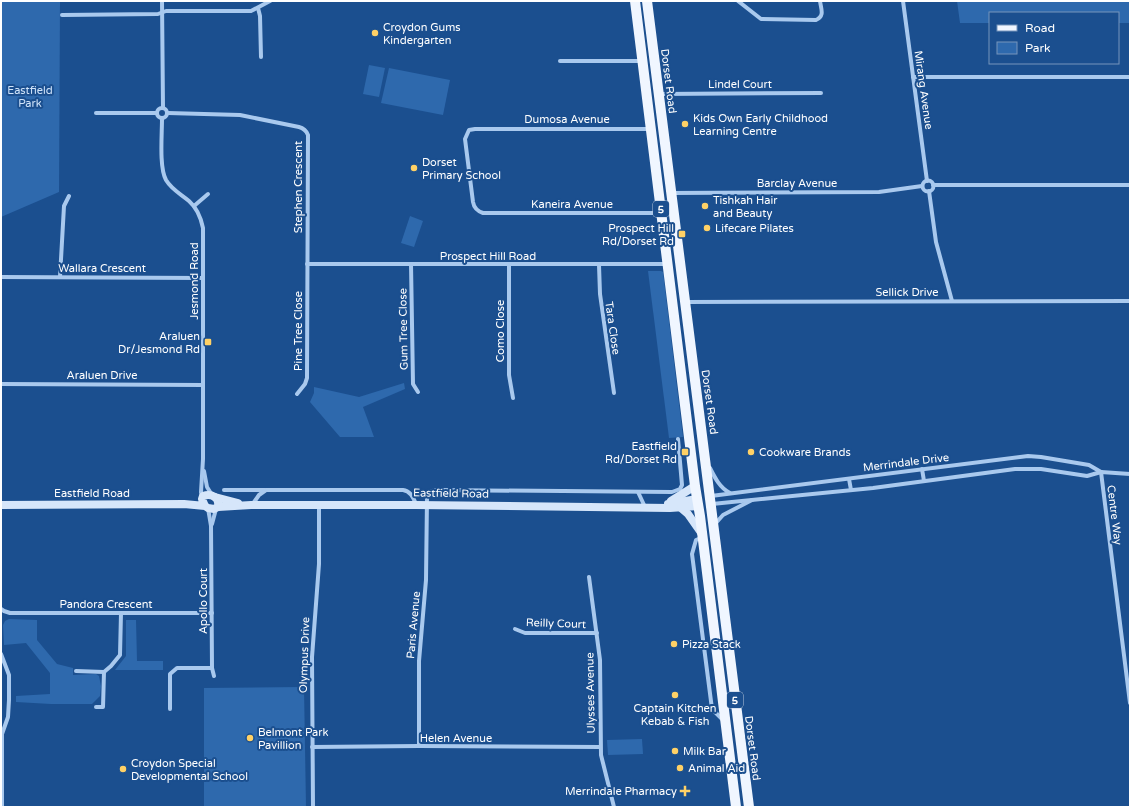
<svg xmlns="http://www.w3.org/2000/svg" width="1131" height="808" font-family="'Varela Round',sans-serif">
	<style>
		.green { fill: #2e69ad }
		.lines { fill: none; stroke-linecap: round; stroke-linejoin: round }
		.street { stroke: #a9c9ee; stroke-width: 4 }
		.secondary { stroke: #d6e6fa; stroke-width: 8 }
		.primary { stroke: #f0f6ff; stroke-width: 10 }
		.poi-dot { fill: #ffd166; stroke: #1b4f8f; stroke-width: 1.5 }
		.labels { text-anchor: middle; stroke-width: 4; stroke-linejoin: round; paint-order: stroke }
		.shield { fill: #1b4f8f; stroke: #bbcadd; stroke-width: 1 }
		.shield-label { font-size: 10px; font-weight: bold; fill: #fff }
		.poi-label { font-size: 11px; fill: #fff; stroke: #1b4f8f; text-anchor: start }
		.street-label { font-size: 11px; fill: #fff; stroke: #1b4f8f }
		.park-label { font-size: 11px; fill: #cfe3fa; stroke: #1b4f8f }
	</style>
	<rect width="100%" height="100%" fill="#1b4f8f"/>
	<g class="green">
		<path d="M1,1H60L59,192L1,217Z"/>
		<path d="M957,1H1130V23H1118V13H990V23H960Z"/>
		<path d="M369,65L385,68L379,97L363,94Z"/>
		<path d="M389,68L450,80L443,115L381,103Z"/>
		<path d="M410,216L423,221L414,247L401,243Z"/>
		<path d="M648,271H661L663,272L683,437L669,438Z"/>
		<path d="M404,383L405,389L363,407L374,437H340L310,402L314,393V387L359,397Z"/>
		<path d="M9,619L37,620V640L57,664L73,668V675L96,674L99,676L101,686L100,696L92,704H51L16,702V696L50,694V673L26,643L4,645L3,625L5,621Z"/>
		<path d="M126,620H136L137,661H163V670H115L126,656Z"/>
		<path d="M304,687L306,807H204V688Z"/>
		<path d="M642,739L643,754L608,755L607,740Z"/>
	</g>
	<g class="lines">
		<g class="street">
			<path d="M162,1L163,108"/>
			<path d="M738,1L761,19L816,20C825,16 821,9 820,1"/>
			<path d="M903,1L927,181"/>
			<path d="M258,8L260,16L261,57"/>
			<path d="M62,15L158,14L166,11H251L270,1"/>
			<path d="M560,61H642"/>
			<path d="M913,77H1130"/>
			<path d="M659,94L821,93"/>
			<circle cx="162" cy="113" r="5"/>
			<path d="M96,113H157"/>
			<path d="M168,113L240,115L299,127C303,128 306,130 308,135L307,378L305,384L297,394"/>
			<path d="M162,119C162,135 159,167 166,180C172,190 181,194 189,201C197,208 201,218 203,228V459L201,492L202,497"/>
			<path d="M650,129H475L469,130L465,139L473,202C474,208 477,211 483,213H661"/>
			<circle cx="928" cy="186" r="5.5"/>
			<path d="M933,185H1130"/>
			<path d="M929,191L936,242L952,301"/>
			<path d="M671,193L879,192L922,186"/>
			<path d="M194,206L208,194"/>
			<path d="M307,264H667"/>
			<path d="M411,264L413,384L418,392"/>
			<path d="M509,265V375L513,398"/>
			<path d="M599,265L600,294L614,393"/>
			<path d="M1,277L203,278"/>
			<path d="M60,277L64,206L69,196"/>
			<path d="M685,302L1130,301"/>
			<path d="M1,384L203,385"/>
			<path d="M710,468C715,478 720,488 730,493"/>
			<path d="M922,469L924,481"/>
			<path d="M204,471L207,487L212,495"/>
			<path d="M1101,472L1130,703"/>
			<path d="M849,479L851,490"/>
			<path d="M224,490H265"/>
			<path d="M638,492L645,507"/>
			<path d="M711,496L1028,456L1041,457L1089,465L1101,472"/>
			<path d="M712,504L873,488L1015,469H1041L1087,476L1101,472L1130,474"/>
			<path d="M252,505L259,495L266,490H403C410,491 414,498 416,505"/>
			<path d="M208,508L211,526L212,668L214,676"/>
			<path d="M212,524L216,509"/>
			<path d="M715,524L723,515L752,500"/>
			<path d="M703,537L696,540L692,554L712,709L724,721"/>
			<path d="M589,577L600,660L601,755L614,807"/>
			<path d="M1,609L4,611L10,613H212"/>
			<path d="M515,629L525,633H597"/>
			<path d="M1,654L9,675V700L8,717L2,734V807"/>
			<path d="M76,671L104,672"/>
			<path d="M96,707H103L104,672L111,666L120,655L121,613"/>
			<path d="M170,709V674L177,668H212"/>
			<path d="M419,746V661L426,580L427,498L429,492L436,490L672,492L680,489L682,485L678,439"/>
			<path d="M312,747L419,746L600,747"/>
			<path d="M313,807L312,657L319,564V505"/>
		</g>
		<g class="secondary">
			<path d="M215,497L238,503"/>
			<path d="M671,501L695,486"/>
			<path d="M668,504L697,499"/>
			<path d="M1,505L184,504L205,506L208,508L214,509L218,507C220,497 211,493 203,496L202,499L205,506"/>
			<path d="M218,507L251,505H416L670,508L698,506"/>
			<path d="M681,508L688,514L702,534"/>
		</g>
		<g class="primary">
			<path d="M635,1L695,486L700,516L736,807"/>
			<path d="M647,1L749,807"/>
		</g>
	</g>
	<g class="poi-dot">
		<circle cx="375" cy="33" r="4"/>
		<circle cx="685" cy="124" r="4"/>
		<circle cx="414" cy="168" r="4"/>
		<circle cx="705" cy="206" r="4"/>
		<circle cx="707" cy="228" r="4"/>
		<rect x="678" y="230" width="8" height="8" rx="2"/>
		<rect x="204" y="338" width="8" height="8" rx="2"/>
		<rect x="681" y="448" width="8" height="8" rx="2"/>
		<circle cx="751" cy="452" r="4"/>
		<circle cx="674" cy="644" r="4"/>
		<circle cx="675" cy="695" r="4"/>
		<circle cx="250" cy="738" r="4"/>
		<circle cx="675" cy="751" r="4"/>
		<circle cx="680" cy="768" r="4"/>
		<circle cx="123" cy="769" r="4"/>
		<path d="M683 785h4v4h4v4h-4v4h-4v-4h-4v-4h4z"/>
	</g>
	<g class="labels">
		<g class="shield">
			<rect x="653" y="201" width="16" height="16" rx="3"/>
			<rect x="727" y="692" width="16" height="16" rx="3"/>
		</g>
		<g class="shield-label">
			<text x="661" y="213">5</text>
			<text x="735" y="704">5</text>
		</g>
		<g class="poi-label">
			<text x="383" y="31">Croydon Gums<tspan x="383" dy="13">Kindergarten</tspan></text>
			<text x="693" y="122">Kids Own Early Childhood<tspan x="693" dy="13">Learning Centre</tspan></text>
			<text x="422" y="166">Dorset<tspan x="422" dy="13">Primary School</tspan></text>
			<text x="713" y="204">Tishkah Hair<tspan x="713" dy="13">and Beauty</tspan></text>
			<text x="674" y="232" text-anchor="end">Prospect Hill<tspan x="674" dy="13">Rd/Dorset Rd</tspan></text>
			<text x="715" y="232">Lifecare Pilates</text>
			<text x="200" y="340" text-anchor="end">Araluen<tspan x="200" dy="13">Dr/Jesmond Rd</tspan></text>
			<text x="677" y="450" text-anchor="end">Eastfield<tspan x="677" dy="13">Rd/Dorset Rd</tspan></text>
			<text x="759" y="456">Cookware Brands</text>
			<text x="682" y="648">Pizza Stack</text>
			<text x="675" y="712" text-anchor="middle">Captain Kitchen<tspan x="675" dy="13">Kebab &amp; Fish</tspan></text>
			<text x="258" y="736">Belmont Park<tspan x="258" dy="13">Pavillion</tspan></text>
			<text x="683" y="755">Milk Bar</text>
			<text x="131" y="767">Croydon Special<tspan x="131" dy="13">Developmental School</tspan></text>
			<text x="688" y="772">Animal Aid</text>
			<text x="677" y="795" text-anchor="end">Merrindale Pharmacy</text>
		</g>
		<g class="street-label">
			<text transform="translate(669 81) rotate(83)" y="4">Dorset Road</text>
			<text x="740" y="88">Lindel Court</text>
			<text transform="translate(924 90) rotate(82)" y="4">Mirang Avenue</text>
			<text x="567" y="123">Dumosa Avenue</text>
			<text x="797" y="187">Barclay Avenue</text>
			<text transform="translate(298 187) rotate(-90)" y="4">Stephen Crescent</text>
			<text x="572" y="208">Kaneira Avenue</text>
			<text x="488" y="260">Prospect Hill Road</text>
			<text x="102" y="272">Wallara Crescent</text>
			<text transform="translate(194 281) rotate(-90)" y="4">Jesmond Road</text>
			<text x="907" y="296">Sellick Drive</text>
			<text transform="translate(613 328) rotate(82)" y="4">Tara Close</text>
			<text transform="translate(403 329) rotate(-91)" y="4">Gum Tree Close</text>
			<text transform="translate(298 331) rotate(-90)" y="4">Pine Tree Close</text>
			<text transform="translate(500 331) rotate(-90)" y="4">Como Close</text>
			<text x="102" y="379">Araluen Drive</text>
			<text transform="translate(710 402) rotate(82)" y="4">Dorset Road</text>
			<text transform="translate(906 462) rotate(-7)" y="4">Merrindale Drive</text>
			<text x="92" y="497">Eastfield Road</text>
			<text transform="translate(451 493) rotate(1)" y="4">Eastfield Road</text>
			<text transform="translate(1115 515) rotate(83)" y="4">Centre Way</text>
			<text transform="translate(203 601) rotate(-90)" y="4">Apollo Court</text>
			<text x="106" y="608">Pandora Crescent</text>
			<text transform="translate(556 623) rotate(2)" y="4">Reilly Court</text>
			<text transform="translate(413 625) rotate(-85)" y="4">Paris Avenue</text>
			<text transform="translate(304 655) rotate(-88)" y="4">Olympus Drive</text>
			<text transform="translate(590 693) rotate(-91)" y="4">Ulysses Avenue</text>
			<text x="456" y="742">Helen Avenue</text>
			<text transform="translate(753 748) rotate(83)" y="4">Dorset Road</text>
		</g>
		<g class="park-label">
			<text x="30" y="94">Eastfield<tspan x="30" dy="13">Park</tspan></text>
		</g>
	</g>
	<rect width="1131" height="808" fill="none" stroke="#ffffff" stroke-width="4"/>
	<rect x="989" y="12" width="130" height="52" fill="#1b4f8f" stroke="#7695bc"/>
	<rect x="997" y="25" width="20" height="6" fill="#f0f6ff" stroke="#7695bc"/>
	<text x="1025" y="32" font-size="12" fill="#ffffff">Road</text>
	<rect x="997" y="42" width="20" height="12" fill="#2e69ad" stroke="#7695bc"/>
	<text x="1025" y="52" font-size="12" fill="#ffffff">Park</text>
</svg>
